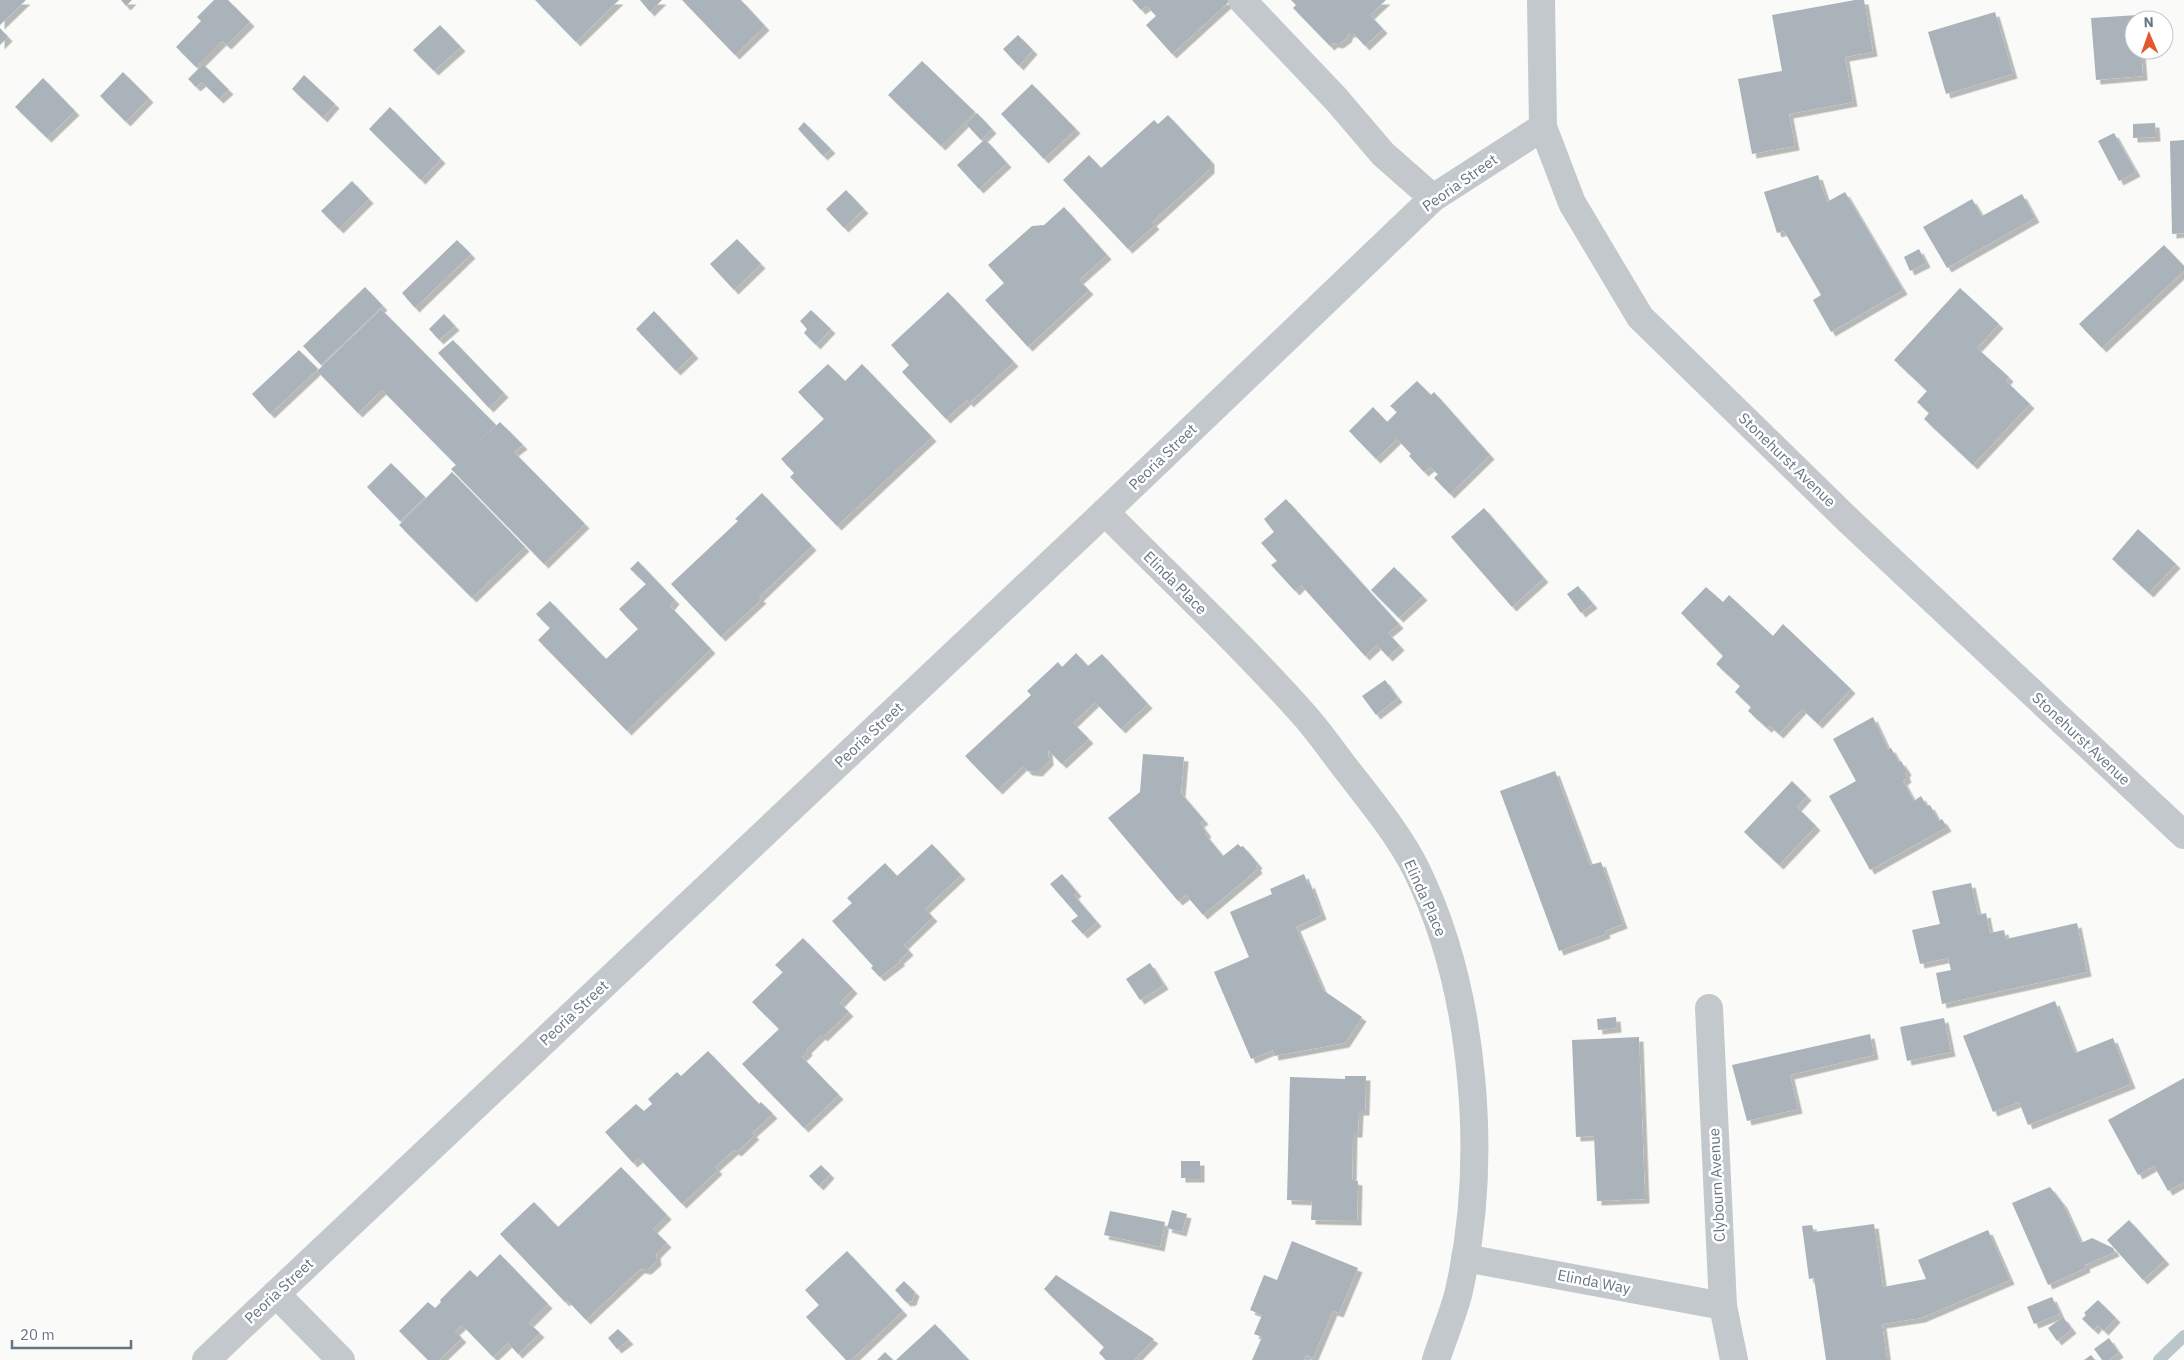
<svg xmlns="http://www.w3.org/2000/svg" width="2184" height="1360" font-family="'IBM Plex Sans',sans-serif">
	<style>
		.lines { fill: none; stroke-linecap: round; stroke-linejoin: round }
		.stream { stroke: #bbc7cb; stroke-width: 12 }
		.building { fill: #aab3b9; filter: url(#shadow) }
		.minor { stroke: #c3c8cc; stroke-width: 28 }
		.labels { text-anchor: middle; stroke-width: 5; stroke-linejoin: round; paint-order: stroke }
		.street-label { font-size: 15px; fill: #657683; stroke: #fff }
	</style>
	<defs>
		<filter id="shadow"><feDropShadow dx="4.5" dy="4.5" stdDeviation="0" flood-color="#0004"/></filter>
	</defs>
	<rect width="100%" height="100%" fill="#fafaf8"/>
	<g class="lines">
		<path class="stream" d="M2159,1360L2184,1336"/>
	</g>
	<g class="building">
		<path d="M0,0H26L0,25Z"/>
		<path d="M121,0H132L126,6Z"/>
		<path d="M214,0H228L250,22L227,45L222,41L196,67L176,47L201,21L197,17Z"/>
		<path d="M535,0H619L576,42Z"/>
		<path d="M640,0H662L650,12Z"/>
		<path d="M682,0H741L765,26L735,55Z"/>
		<path d="M1132,0H1231L1172,54L1146,25L1156,16L1147,6L1141,10Z"/>
		<path d="M1291,0H1386L1370,15L1383,29L1365,46L1353,33H1349L1347,38L1339,44L1333,43L1330,46L1293,8L1296,5Z"/>
		<path d="M1855,0H1864L1873,52L1845,57L1853,102L1789,114L1795,146L1752,154L1738,79L1782,71L1772,15Z"/>
		<path d="M1995,12L2013,74L1946,94L1928,32Z"/>
		<path d="M2138,15L2139,20H2134V50H2141L2143,76L2096,80L2091,18Z"/>
		<path d="M440,25L461,47L434,71L413,50Z"/>
		<path d="M0,28L8,37L0,45Z"/>
		<path d="M1018,35L1033,50L1019,66L1003,49Z"/>
		<path d="M922,61L975,112L941,146L888,95Z"/>
		<path d="M203,64L229,90L219,99L202,82L196,87L188,79Z"/>
		<path d="M123,72L149,98L126,122L100,96Z"/>
		<path d="M304,75L335,104L323,118L292,89Z"/>
		<path d="M43,78L75,111L47,138L15,107Z"/>
		<path d="M1032,84L1076,129L1044,159L1001,114Z"/>
		<path d="M390,107L441,159L421,180L369,129Z"/>
		<path d="M977,113L992,129L981,140L966,124Z"/>
		<path d="M1168,115L1210,160V169L1152,222L1155,225L1128,249L1063,180L1089,155L1101,168L1154,120L1158,124Z"/>
		<path d="M804,122L831,149L823,156L798,129Z"/>
		<path d="M2155,123L2156,137L2133,138V124Z"/>
		<path d="M2114,133L2136,172L2119,181L2098,141Z"/>
		<path d="M985,139L1007,163L979,189L957,165Z"/>
		<path d="M2184,140V233L2172,234L2170,141Z"/>
		<path d="M1818,175L1827,202L1845,192L1903,290L1831,332L1813,300L1821,295L1784,231L1777,233L1764,192Z"/>
		<path d="M352,181L369,199L339,229L321,211Z"/>
		<path d="M846,190L864,209L844,228L826,209Z"/>
		<path d="M2022,194L2035,218L1947,268L1923,227L1972,199L1982,216Z"/>
		<path d="M1064,207L1107,255L1079,280L1089,290L1028,347L985,300L1004,283L988,265L1032,226L1044,225Z"/>
		<path d="M737,239L761,264L734,290L710,264Z"/>
		<path d="M457,240L471,254L415,308L402,293Z"/>
		<path d="M2164,245L2184,266V271L2102,348L2079,324Z"/>
		<path d="M1919,249L1926,263L1910,271L1904,257Z"/>
		<path d="M365,287L383,306L321,365L303,346Z"/>
		<path d="M1960,288L1999,324L1977,348L2009,377L2006,381L2030,404L1973,465L1924,419L1929,413L1917,402L1927,391L1894,360Z"/>
		<path d="M948,292L1014,362L969,403L967,400L946,419L902,372L909,365L891,345Z"/>
		<path d="M381,309L496,425L473,447L500,422L523,445L514,452L585,524L544,564L451,469L456,465L382,390L358,413L317,371Z"/>
		<path d="M811,310L831,329L816,345L804,333L807,329L800,321Z"/>
		<path d="M654,311L694,354L676,371L636,329Z"/>
		<path d="M444,314L455,326L439,340L429,329Z"/>
		<path d="M453,340L504,393L489,408L438,353Z"/>
		<path d="M299,350L318,369L270,414L252,394Z"/>
		<path d="M828,364L845,381L862,364L932,437L837,526L790,477L794,473L781,459L824,419L798,392Z"/>
		<path d="M1417,381L1431,395L1434,392L1490,455L1450,494L1434,478L1438,474L1430,467L1424,472L1409,456L1411,454L1397,439L1376,459L1349,431L1373,407L1387,422L1397,412L1390,406Z"/>
		<path d="M391,463L425,497L400,521L367,487Z"/>
		<path d="M452,472L525,547L472,598L399,525Z"/>
		<path d="M762,493L812,546L759,597L762,599L721,637L671,584L738,521L735,519Z"/>
		<path d="M1286,499L1399,624L1388,633L1400,646L1388,657L1377,645L1365,656L1301,585L1295,591L1271,565L1277,561L1261,543L1274,532L1264,519Z"/>
		<path d="M1484,508L1544,578L1512,607L1451,537Z"/>
		<path d="M2138,529L2176,564L2149,593L2112,559Z"/>
		<path d="M638,561L675,600L670,606L711,649L627,731L538,640L550,628L536,614L550,601L606,659L638,629L619,609L646,584L630,569Z"/>
		<path d="M1394,567L1423,596L1399,618L1371,590Z"/>
		<path d="M1578,586L1593,604L1581,613L1567,594Z"/>
		<path d="M1706,587L1723,602L1729,595L1773,636L1783,624L1851,689L1818,724L1802,709L1779,734L1770,726L1767,728L1748,711L1751,707L1735,692L1740,686L1716,664L1723,656L1681,613Z"/>
		<path d="M1076,653L1088,666L1102,654L1148,704L1121,729L1095,702L1073,723L1089,739L1062,764L1048,750L1049,761L1038,772L1028,771L1023,766L998,790L965,756L1031,695L1027,691L1058,662L1062,667Z"/>
		<path d="M1385,680L1398,698L1376,715L1362,696Z"/>
		<path d="M1873,717L1888,749L1891,748L1899,762L1901,761L1907,771L1905,773L1907,778L1903,781L1914,801L1921,796L1927,806L1930,805L1939,821L1942,819L1947,827L1870,870L1829,796L1856,781L1833,739Z"/>
		<path d="M1143,754L1184,757L1181,793L1204,820L1200,823L1207,833L1205,834L1223,856L1238,844L1241,847L1243,846L1258,864L1256,866L1258,869L1203,915L1186,895L1178,901L1108,818L1140,792Z"/>
		<path d="M1555,771L1590,865L1601,862L1623,924L1605,931L1606,934L1559,951L1500,791Z"/>
		<path d="M1792,781L1807,796L1797,807L1816,826L1779,865L1744,832Z"/>
		<path d="M932,844L961,875L925,909L933,917L904,945L909,951L899,960L901,961L880,977L871,968L873,966L832,921L852,903L847,898L885,863L897,876Z"/>
		<path d="M1062,874L1077,892L1074,895L1097,922L1083,934L1071,921L1078,916L1050,884Z"/>
		<path d="M1304,874L1308,885L1310,883L1322,915L1296,927L1323,990L1362,1017L1345,1043L1274,1056L1273,1050L1251,1059L1214,972L1249,957L1230,912L1272,894L1270,889Z"/>
		<path d="M1971,883L1978,915L1986,913L1990,933L2004,930L2006,939L2077,923L2087,972L1942,1004L1936,973L1951,970L1948,958L1920,964L1912,930L1940,924L1932,891Z"/>
		<path d="M803,938L853,989L840,1003L849,1012L823,1037L821,1035L807,1049L808,1051L802,1057L839,1095L804,1128L742,1064L779,1029L752,1002L783,972L775,965Z"/>
		<path d="M1150,963L1164,985L1140,1000L1126,979Z"/>
		<path d="M2055,1001L2075,1053L2113,1038L2131,1084L2028,1125L2019,1102L1993,1112L1963,1036Z"/>
		<path d="M1616,1017L1617,1028L1598,1030L1597,1019Z"/>
		<path d="M1944,1018L1951,1052L1907,1061L1900,1027Z"/>
		<path d="M1870,1034L1874,1055L1790,1075L1798,1109L1747,1121L1732,1065Z"/>
		<path d="M1639,1037L1645,1199L1597,1201L1594,1136L1576,1137L1572,1040Z"/>
		<path d="M708,1051L759,1104L761,1102L773,1114L752,1133L755,1135L737,1152L734,1150L715,1167L718,1170L682,1204L639,1158L633,1163L605,1132L636,1104L644,1111L652,1104L648,1099L677,1072L681,1076Z"/>
		<path d="M1345,1076H1366L1365,1111H1359L1358,1133H1353L1352,1180L1358,1181L1357,1221L1311,1220L1312,1201L1287,1200L1290,1077L1345,1079Z"/>
		<path d="M2184,1078V1182L2168,1191L2154,1166L2138,1175L2108,1120Z"/>
		<rect x="1181" y="1161" width="19" height="17"/>
		<path d="M821,1165L830,1174L819,1186L809,1176Z"/>
		<path d="M621,1167L667,1215L653,1229L667,1243L656,1254L657,1261L647,1270L640,1269L586,1320L567,1300L565,1302L500,1234L534,1202L558,1227Z"/>
		<path d="M2050,1187L2063,1204L2081,1243L2092,1238L2113,1248L2115,1252L2085,1265L2086,1268L2048,1285L2012,1203Z"/>
		<path d="M1172,1210L1187,1214L1182,1232L1167,1228Z"/>
		<path d="M1110,1211L1165,1222L1160,1247L1104,1235Z"/>
		<path d="M2129,1220L2165,1260L2143,1280L2107,1240Z"/>
		<path d="M1874,1224L1883,1287L1926,1279L1918,1260L1988,1230L2010,1280L1921,1318L1882,1324L1887,1360H1826L1814,1278L1809,1279L1802,1226L1812,1225L1814,1232Z"/>
		<path d="M1292,1241L1358,1268L1339,1313L1333,1311L1313,1358L1306,1355L1304,1360H1252L1262,1337L1254,1334L1262,1315L1250,1310L1264,1275L1277,1280Z"/>
		<path d="M847,1251L903,1311L851,1360H846L806,1317L819,1305L805,1290Z"/>
		<path d="M500,1254L548,1304L529,1323L540,1333L518,1354L508,1343L493,1357L462,1325L455,1331L462,1338L439,1360H428L399,1331L428,1302L435,1308L441,1302L440,1300L470,1270L477,1277Z"/>
		<path d="M1056,1275L1154,1339L1134,1360H1106L1099,1353L1104,1347L1044,1289Z"/>
		<path d="M904,1281L915,1292L912,1301L906,1302L895,1290Z"/>
		<path d="M2052,1297L2060,1314L2034,1324L2027,1307Z"/>
		<path d="M2098,1300L2116,1318L2104,1331L2098,1325L2094,1330L2082,1319L2086,1315L2084,1313Z"/>
		<path d="M2063,1317L2072,1329L2057,1341L2048,1328Z"/>
		<path d="M935,1324L969,1360H896Z"/>
		<path d="M618,1329L629,1340L617,1349L608,1338Z"/>
		<path d="M2109,1338L2119,1353L2109,1360H2102L2094,1349Z"/>
		<path d="M885,1352L893,1360H877Z"/>
		<path d="M2091,1355L2095,1360H2084Z"/>
	</g>
	<g class="lines">
		<g class="minor">
			<path d="M1242,0L1336,99L1383,154L1433,198"/>
			<path d="M1541,0L1543,127L1572,203L1640,317L1848,520L2184,835"/>
			<path d="M1105,512C1172,580 1242,645 1305,716C1320,733 1333,752 1347,770C1371,801 1400,836 1417,871C1476,993 1489,1163 1458,1295C1452,1317 1443,1338 1436,1360"/>
			<path d="M1709,1008L1723,1306L1734,1360"/>
			<path d="M1465,1258L1723,1306"/>
			<path d="M276,1294L341,1360"/>
			<path d="M206,1360L1105,512L1433,198L1543,127"/>
		</g>
	</g>
	<g class="labels">
		<g class="street-label">
			<text transform="translate(1460 183) rotate(-35)" y="5">Peoria Street</text>
			<text transform="translate(1163 457) rotate(-44)" y="5">Peoria Street</text>
			<text transform="translate(1787 460) rotate(44)" y="5">Stonehurst Avenue</text>
			<text transform="translate(1175 583) rotate(45)" y="5">Elinda Place</text>
			<text transform="translate(869 735) rotate(-43)" y="5">Peoria Street</text>
			<text transform="translate(2081 739) rotate(43)" y="5">Stonehurst Avenue</text>
			<text transform="translate(1425 898) rotate(66)" y="5">Elinda Place</text>
			<text transform="translate(574 1013) rotate(-43)" y="5">Peoria Street</text>
			<text transform="translate(1717 1185) rotate(-93)" y="5">Clybourn Avenue</text>
			<text transform="translate(1594 1282) rotate(11)" y="5">Elinda Way</text>
			<text transform="translate(279 1291) rotate(-43)" y="5">Peoria Street</text>
		</g>
	</g>
	<g transform="translate(2149 35) rotate(358)"><circle r="24" fill="#ffffff" stroke="#c1c8cd"/>
	<path d="M0-4L9 19L0 12L-9 19Z" fill="#e4572e"/>
	<text y="-8" font-size="14" font-weight="bold" text-anchor="middle" fill="#657683">N</text>
	</g>
	<path d="M12 1340v8h119v-8" fill="none" stroke="#657683" stroke-width="2.5"/>
	<text x="20" y="1340" font-size="15" fill="#657683" stroke="#ffffff" stroke-width="4" paint-order="stroke">20 m</text>
</svg>
